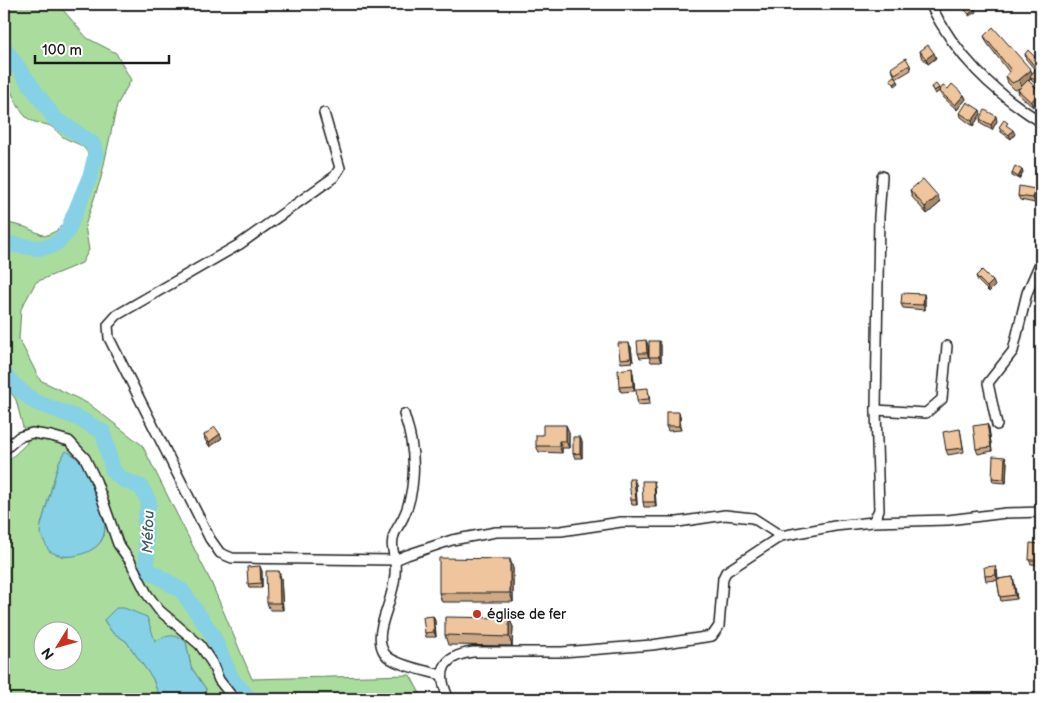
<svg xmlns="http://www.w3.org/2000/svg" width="1045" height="703" font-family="'Balsamiq Sans',sans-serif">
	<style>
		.green { fill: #a9dc9d; stroke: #627c5c; fill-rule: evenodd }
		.water { fill: #86d1e6; stroke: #5c8995 }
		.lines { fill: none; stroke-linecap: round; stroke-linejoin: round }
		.river { stroke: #86d1e6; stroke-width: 16 }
		.minor-casing { stroke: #1c1c1c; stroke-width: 12 }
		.minor { stroke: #fff; stroke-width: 9 }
		.wall { fill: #cda987; stroke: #1c1c1c }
		.shaded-wall { fill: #a78a6e; stroke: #1c1c1c }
		.building { fill: #eec59d; stroke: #1c1c1c }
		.poi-dot { fill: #c8321e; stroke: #fff; stroke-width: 2 }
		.labels { text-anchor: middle; stroke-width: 4; stroke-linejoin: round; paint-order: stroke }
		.poi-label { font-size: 14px; fill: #1c1c1c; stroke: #fff; text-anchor: start }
		.water-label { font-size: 15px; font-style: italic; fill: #415b63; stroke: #fff }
	</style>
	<rect width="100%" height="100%" fill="#fff"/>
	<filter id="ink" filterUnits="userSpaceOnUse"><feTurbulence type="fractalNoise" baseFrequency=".02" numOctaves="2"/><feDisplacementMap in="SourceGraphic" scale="10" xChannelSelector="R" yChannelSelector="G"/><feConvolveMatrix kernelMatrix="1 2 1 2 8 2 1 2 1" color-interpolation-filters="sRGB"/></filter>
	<g filter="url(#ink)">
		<path class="green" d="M4,4H58L87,38L116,53L131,80L117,105L101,178L85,226L89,250L82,263L36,282L21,309L19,339L40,380L89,404L142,445L211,582L252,679L410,675L423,699H203L206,689L191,667L186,642L155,641L116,608L104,620L112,632L126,641L153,679L160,699H4V465L27,443L16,400L4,382V222L25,227L45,236L56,231L64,223L67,212L74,202V196L89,163C89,143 76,145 63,137C58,133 55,128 48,125C40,123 33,123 26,117C16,107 13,91 4,80ZM59,462L83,466C100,506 131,551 62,557L41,525ZM42,630H72V660H42Z"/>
		<g class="water">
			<path d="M66,451C84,460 84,469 92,487C103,512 118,542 82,554C69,558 61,557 49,551L40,533L41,525L59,462Z"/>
			<path d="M116,608H124L147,617L155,641C168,636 173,632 186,642L191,667L206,689L203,699H160L153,679L126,641L112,632L104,620Z"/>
		</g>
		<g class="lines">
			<g class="river">
				<path d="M4,48L55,119L92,143L96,153L91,174L67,232L60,240L51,246L38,248L8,244L4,245"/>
				<path d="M4,374L14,385L35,402L78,418L103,432L113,471L122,479L141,487L149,502L145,520L147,569L182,591L212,634L232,680L250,699"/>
			</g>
			<g class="minor-casing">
				<g id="minor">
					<path d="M930,4C956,56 992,91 1041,122"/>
					<path d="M324,113L340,168L334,177L240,244L117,315L108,325L109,338L210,539L220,553L232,558L395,560L407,555L452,540L496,532L561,531L621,522H678L725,515L753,518L781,536"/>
					<path d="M876,410L926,413L942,399L947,346"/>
					<path d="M404,414C411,435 415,456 413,478C412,492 409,506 403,518C400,524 396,529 394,535C390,545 394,552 395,561C396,572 394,585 391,595C387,613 373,637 385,654C393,665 428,671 441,675"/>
					<path d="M997,425L988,383L1013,351L1027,293L1041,261"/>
					<path d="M4,450L19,437L32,433L51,436L69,441L85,458L96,481L118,544L130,561L147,594L159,610L200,645L212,663L219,680L234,699"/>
					<path d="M873,522L879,510L876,410L879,216L882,176"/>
					<path d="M449,699C436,672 442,656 473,652H562L652,645L712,636L719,626L723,578L726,572L781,536L835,526L873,522L948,520L1006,513L1041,512"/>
				</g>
			</g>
			<use href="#minor" class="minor"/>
		</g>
		<g class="wall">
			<path d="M954,4H967L955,7Z"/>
			<path d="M984,36L1032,74L1035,70L1026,59L1025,54L1040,62L1041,66L1039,70L1041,72V89L1032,81L1031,78L1029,81L1033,107L1019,95L1018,90L1020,88L1015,90L1008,83L1006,76L1009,72L987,43Z"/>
			<path d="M920,51L936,58L928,64L921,56Z"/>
			<path d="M910,65L911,70L896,79L891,68Z"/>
			<path d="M931,87L940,90L948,89L964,95L966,99L957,110L941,95L939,91L935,94Z"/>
			<path d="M960,113L981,114L973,126L961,117Z"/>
			<path d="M980,119L997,121L992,130L981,124Z"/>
			<path d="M999,127L1015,134L1011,139L1001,132Z"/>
			<path d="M1022,170L1023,172L1019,179L1012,176V173Z"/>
			<path d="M910,190L940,203L927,214L912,197Z"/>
			<path d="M1037,194L1035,203L1020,200L1018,196Z"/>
			<path d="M976,276L995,286L989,292L978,281Z"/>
			<path d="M924,294L925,299V310L903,308L901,304Z"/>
			<path d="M659,341L661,345V362H651L649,357Z"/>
			<path d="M648,345L649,357L640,358L638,353Z"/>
			<path d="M631,347L633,362L621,363L620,359Z"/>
			<path d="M633,373L635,391L621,392L619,387Z"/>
			<path d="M649,393L650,404L638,405L637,400Z"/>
			<path d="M679,412L680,416L681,430L668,431L666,426Z"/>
			<path d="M987,424L989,428L992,451L978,454L976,449Z"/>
			<path d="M960,429L961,434L964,452L948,455L946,450Z"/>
			<path d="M569,432V448H562V453L539,452L536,446L543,435Z"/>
			<path d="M204,435L222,438L210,447L205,440Z"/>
			<path d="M582,441V458H575L573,454Z"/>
			<path d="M1007,462L1006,483L993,482L992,478Z"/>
			<path d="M636,484L637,505H632L631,500Z"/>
			<path d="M655,486L656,507H644L643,502Z"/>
			<path d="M1041,544V565L1031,564L1029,560Z"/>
			<path d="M513,568V602H442L439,593Z"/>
			<path d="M997,570L998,579L1013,577L1014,582L1017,599L1001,601L1000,597L997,580L986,581L985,576Z"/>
			<path d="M262,571V588H249L248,584Z"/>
			<path d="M281,578L283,610H270L267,603Z"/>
			<path d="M433,616L435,621L436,637H426L425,633Z"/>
			<path d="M509,618L513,627L512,646L448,645L445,635Z"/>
		</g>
		<g class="shaded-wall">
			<path d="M975,9L976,12L969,16V14Z"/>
			<path d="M934,53L936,58L928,64L926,59Z"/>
			<path d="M1040,62L1041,67L1036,72L1035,67Z"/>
			<path d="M1031,70L1033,77L1030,76L1031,78L1022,87L1019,80Z"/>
			<path d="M898,81L899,83L895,86L894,84Z"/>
			<path d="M939,88L940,91L935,94L934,91Z"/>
			<path d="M1040,92L1041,97L1033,107L1031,102Z"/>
			<path d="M964,95L966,99L957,110L955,105Z"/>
			<path d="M980,110L981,114L973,126L972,121Z"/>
			<path d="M996,116L997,121L992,130L991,125Z"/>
			<path d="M1013,130L1015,134L1011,139L1009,135Z"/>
			<path d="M1022,170L1023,172L1019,179L1018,177Z"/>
			<path d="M1035,189L1037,194L1035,203L1033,198Z"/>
			<path d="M938,196L940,203L927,214L925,207Z"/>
			<path d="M993,281L995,286L989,292L987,287Z"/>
			<path d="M924,294L925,299V310L923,305Z"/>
			<path d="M646,340L648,345L649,357L647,353Z"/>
			<path d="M659,341L661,345V362L659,357Z"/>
			<path d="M629,343L631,347L633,362L631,358Z"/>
			<path d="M632,368L633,373L635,391L633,386Z"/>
			<path d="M679,412L680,416L681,430L679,426Z"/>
			<path d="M987,424L989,428L992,451L991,447Z"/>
			<path d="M566,425L569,432V448L566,441Z"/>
			<path d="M220,434L222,438L210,447L209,442Z"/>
			<path d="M580,437L582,441V458L580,453Z"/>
			<path d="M559,441L562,448V453L559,446Z"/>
			<path d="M1005,457L1007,462L1006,483L1004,479Z"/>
			<path d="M634,479L636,484L637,505L636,500Z"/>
			<path d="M654,481L655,486L656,507L655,502Z"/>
			<path d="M510,559L513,568V602L510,593Z"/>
			<path d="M260,566L262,571V588L261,583Z"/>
			<path d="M995,566L997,570L998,580L996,575Z"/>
			<path d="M279,571L281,578L283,610L280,603Z"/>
			<path d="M1013,577L1014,582L1017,599L1015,595Z"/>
			<path d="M433,616L435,621L436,637L434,632Z"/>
			<path d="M509,618L513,627L512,646L509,637Z"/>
		</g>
		<g class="building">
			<path d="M967,4H972L975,9L969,14L962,7Z"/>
			<path d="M993,27L1031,70L1019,80L1012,83L1006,76L1011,70L984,36Z"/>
			<path d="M928,45L934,53L926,59L920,51Z"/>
			<path d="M1028,50L1040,62L1035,67L1025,54Z"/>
			<path d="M906,58L910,65L895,74L891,68Z"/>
			<path d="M1037,68L1041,72V86L1030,76Z"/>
			<path d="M894,76L898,81L894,84L890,79Z"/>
			<path d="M1028,80L1040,92L1031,102L1018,90Z"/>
			<path d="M936,84L939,88L934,91L931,87Z"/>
			<path d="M952,84L964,95L955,105L939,91L943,86L948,89Z"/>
			<path d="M967,102L980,110L972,121L960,113Z"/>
			<path d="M985,110L996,116L991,125L980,119Z"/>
			<path d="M1004,120L1008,123L1006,125L1013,130L1009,135L999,127Z"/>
			<path d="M1015,166L1022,170L1018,177L1012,173Z"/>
			<path d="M1041,173V182L1038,181Z"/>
			<path d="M923,179L938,196L925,207L910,190Z"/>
			<path d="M1019,186L1035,189L1033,198L1018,196Z"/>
			<path d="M982,270L993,281L987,287L976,276Z"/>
			<path d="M902,293L924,294L923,305L901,304Z"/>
			<path d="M646,340L647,353H638L637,341Z"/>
			<rect x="649" y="341" width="10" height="16"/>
			<path d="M618,343H629L631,358L620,359Z"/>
			<path d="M632,368L633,386L619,387L618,370Z"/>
			<path d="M648,388L649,399L637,400L636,389Z"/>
			<rect x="666" y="412" width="13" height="14"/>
			<path d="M987,424L991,447L976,449L973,426Z"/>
			<path d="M543,425H566V441H559V446H536V435H543Z"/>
			<path d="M215,427L220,434L209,442L204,435Z"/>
			<path d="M960,429L963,448L946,450L943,432Z"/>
			<path d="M573,437H580V453L573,454Z"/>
			<path d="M993,456L1005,457L1004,479L992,478Z"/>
			<path d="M629,479H634L636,500H631Z"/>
			<path d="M642,481H654L655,502H643Z"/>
			<path d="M1030,543L1041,544V560H1029Z"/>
			<path d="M439,558L510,559V593H439Z"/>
			<path d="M260,566L261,583L248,584L247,567Z"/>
			<path d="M995,566L996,575L985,576L984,567Z"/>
			<path d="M266,571H279L280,603H267Z"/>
			<path d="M1013,577L1015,595L1000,597L997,579Z"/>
			<path d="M433,616L434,632L425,633L423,617Z"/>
			<path d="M445,617L509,618V637L445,635Z"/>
		</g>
	</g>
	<circle class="poi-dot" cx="477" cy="614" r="5"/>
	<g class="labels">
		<g class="poi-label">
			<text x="487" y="619">église de fer</text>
		</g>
		<g class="water-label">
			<text transform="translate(148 532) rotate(-88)" y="5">Méfou</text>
		</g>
	</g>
	<rect width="1045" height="703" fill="none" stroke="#fff" stroke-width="20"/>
	<rect x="10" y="10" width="1025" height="683" fill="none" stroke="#1c1c1c" stroke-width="2" filter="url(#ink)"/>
	<g transform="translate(58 646) rotate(233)"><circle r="24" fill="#ffffff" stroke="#a4a4a4"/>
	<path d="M0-4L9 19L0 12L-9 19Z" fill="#c8321e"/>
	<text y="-8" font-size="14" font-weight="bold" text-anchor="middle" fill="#1c1c1c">N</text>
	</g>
	<path d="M35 55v8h134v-8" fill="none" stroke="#1c1c1c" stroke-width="2.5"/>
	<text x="42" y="55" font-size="15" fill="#1c1c1c" stroke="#ffffff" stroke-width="4" paint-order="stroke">100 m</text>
</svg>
